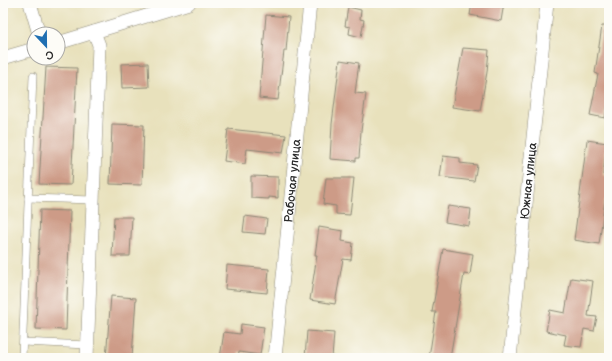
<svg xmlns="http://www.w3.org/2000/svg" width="612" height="361" font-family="'Balsamiq Sans',sans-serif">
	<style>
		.building { fill: #cd9b87 }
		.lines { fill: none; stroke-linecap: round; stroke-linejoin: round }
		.lane-casing { stroke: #8a8674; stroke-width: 8 }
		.street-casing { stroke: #8a8674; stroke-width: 14 }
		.lane { stroke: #fff; stroke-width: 7 }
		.street { stroke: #fff; stroke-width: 13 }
		.labels { text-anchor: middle; stroke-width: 3; stroke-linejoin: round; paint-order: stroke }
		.street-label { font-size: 12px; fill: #2b2b2b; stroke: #fdfcf7 }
	</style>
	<rect width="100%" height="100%" fill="#fdfcf7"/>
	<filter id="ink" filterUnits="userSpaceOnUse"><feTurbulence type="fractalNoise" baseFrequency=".025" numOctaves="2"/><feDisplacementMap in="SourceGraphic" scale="8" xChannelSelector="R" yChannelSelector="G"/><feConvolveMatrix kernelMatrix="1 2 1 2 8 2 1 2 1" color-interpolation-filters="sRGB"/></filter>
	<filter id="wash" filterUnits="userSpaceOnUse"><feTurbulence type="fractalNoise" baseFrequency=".012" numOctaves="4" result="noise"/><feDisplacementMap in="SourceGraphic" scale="16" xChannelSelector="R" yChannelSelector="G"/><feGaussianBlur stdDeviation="0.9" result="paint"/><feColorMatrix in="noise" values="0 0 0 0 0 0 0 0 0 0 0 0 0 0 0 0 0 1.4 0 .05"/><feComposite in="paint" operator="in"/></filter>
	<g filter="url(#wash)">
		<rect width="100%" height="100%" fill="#e8e1bc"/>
		<g id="blocks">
			<g class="building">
				<path d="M472,3H504L501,21L470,15Z"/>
				<path d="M348,7L361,10L360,19L364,20L361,37L349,34L350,27L345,26Z"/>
				<path d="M266,15L289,17L286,51H284L278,100L259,98Z"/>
				<path d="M602,26H609V99L605,118L590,115L598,74L595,73Z"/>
				<path d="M463,48L489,50L487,72L480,111L452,107Z"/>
				<path d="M340,60L359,63L355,93L366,94L361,131L359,158H356V161L330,159L332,124Z"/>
				<path d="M148,63L149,87L122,88L121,64Z"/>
				<path d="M46,67L77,68L71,185L39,184Z"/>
				<path d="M112,124L144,125L142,185L110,184Z"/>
				<path d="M228,129L286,135L283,153L247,149L245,164L224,161Z"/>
				<path d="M587,140L607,143L603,175L609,176V200H605L599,244L574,240Z"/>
				<path d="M443,156L460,158V163L477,165L474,181L440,177Z"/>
				<path d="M251,176L278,177V198L269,197V199L251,198Z"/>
				<path d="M326,178H354L350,215L336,214V206L323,204Z"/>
				<path d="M448,206L471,209L469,226L445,222Z"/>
				<path d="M40,210L70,211L66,330L36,329Z"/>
				<path d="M245,216L267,219L265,234L243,232Z"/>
				<path d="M114,217H132L130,256H112Z"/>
				<path d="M319,227L343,231L342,241L353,243L351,260L343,259L335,304L310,300L317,255H315Z"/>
				<path d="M443,249L473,254L470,275L464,274L450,358H429L436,312H432Z"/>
				<path d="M227,265L269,269L267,293L225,289Z"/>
				<path d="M571,278L593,281L588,316L597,317L594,331L584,329L581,347L564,345L566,335L546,331L550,310L565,313Z"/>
				<path d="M111,296L136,298L132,358H106Z"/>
				<path d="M241,324L264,327L260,355L239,352L238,358H220L224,332L240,334Z"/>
				<path d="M307,331L334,333L332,358H305Z"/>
			</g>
		</g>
	</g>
	<g filter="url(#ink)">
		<use href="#blocks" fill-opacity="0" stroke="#8a8674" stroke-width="1"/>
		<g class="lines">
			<g class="lane-casing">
				<g id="lane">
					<path d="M28,198L93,200"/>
					<path d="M23,342L87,345"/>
					<path d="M22,358L33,76"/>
				</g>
			</g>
			<g class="street-casing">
				<g id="street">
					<path d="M30,3L39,34"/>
					<path d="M58,43L189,3"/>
					<path d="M3,58L34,49"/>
					<path d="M87,358L99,45L94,32"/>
					<path id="s1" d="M275,358L310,3"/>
					<path id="s2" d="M510,358L547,3"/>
				</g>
			</g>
			<use href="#lane" class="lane"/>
			<use href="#street" class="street"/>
		</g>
	</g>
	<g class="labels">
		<g class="street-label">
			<text dy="4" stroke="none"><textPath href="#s1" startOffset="178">Рабочая улица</textPath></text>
			<text dy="4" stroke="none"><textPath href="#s2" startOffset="178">Южная улица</textPath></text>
		</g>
	</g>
	<rect width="612" height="361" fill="none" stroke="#fdfcf7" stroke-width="16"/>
	<g transform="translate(46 46) rotate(158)"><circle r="19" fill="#fdfcf7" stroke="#a9a8a5"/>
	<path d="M0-3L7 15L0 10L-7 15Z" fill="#1f6fb2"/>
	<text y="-6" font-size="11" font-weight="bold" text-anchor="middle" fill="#2b2b2b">С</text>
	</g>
</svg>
